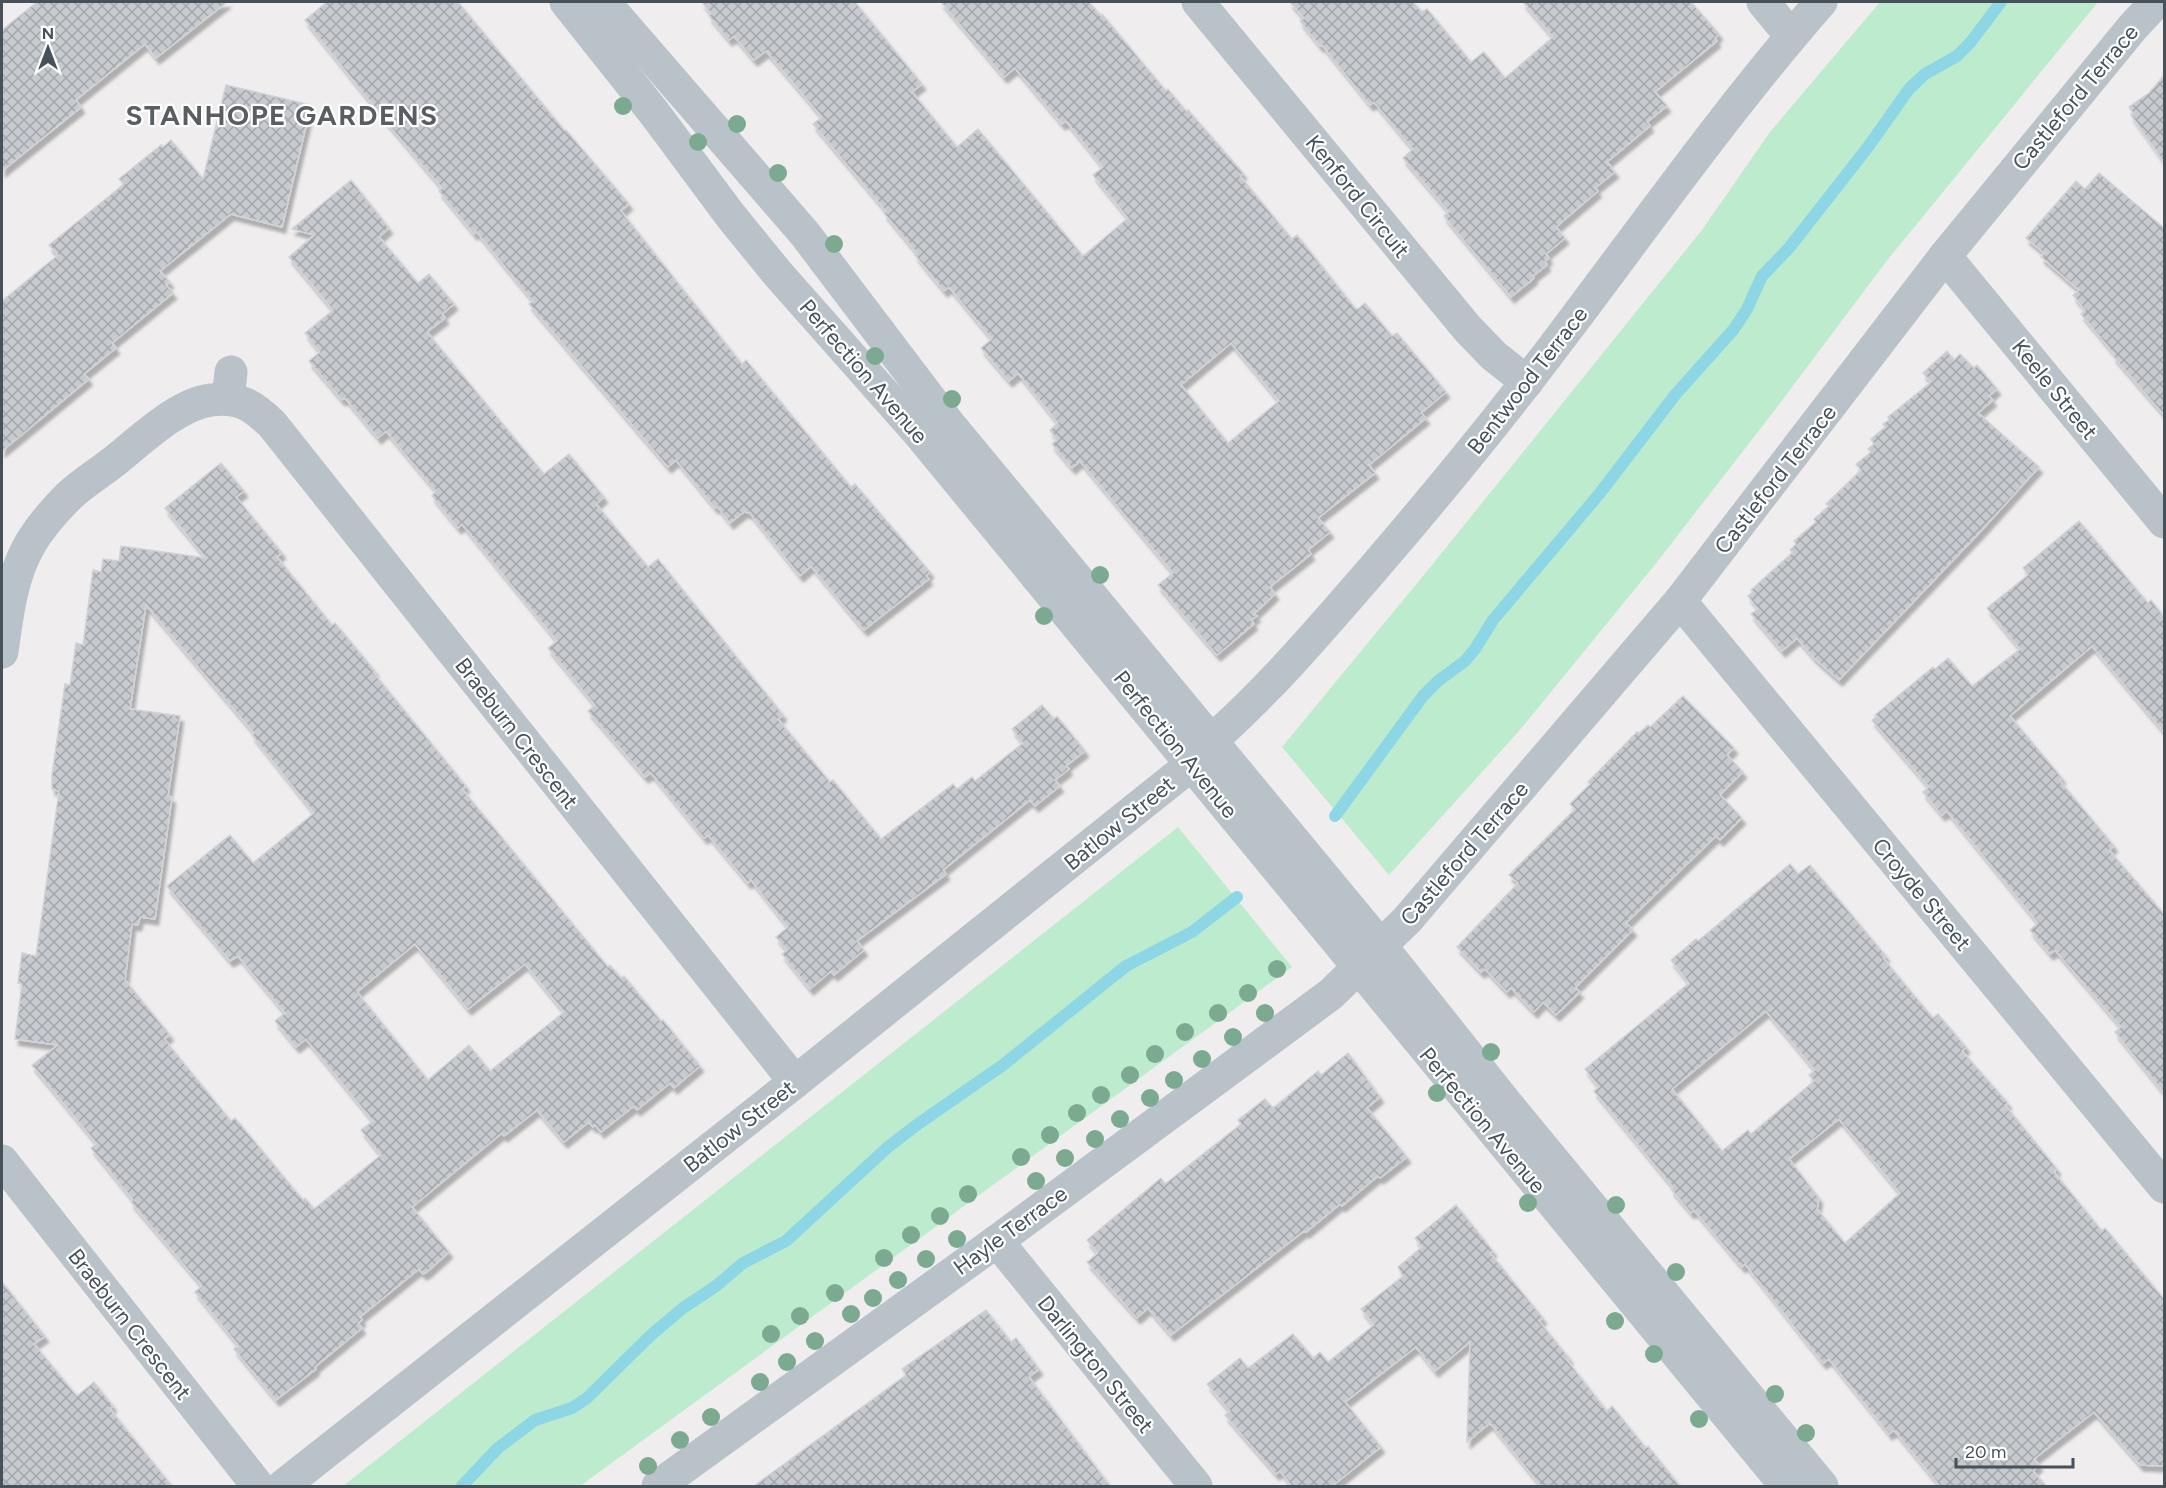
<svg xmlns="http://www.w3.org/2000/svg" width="2166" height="1488" font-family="Figtree,sans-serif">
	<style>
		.green { fill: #bdebcd }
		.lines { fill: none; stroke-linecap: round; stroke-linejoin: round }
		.stream { stroke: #8dd6e5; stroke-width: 12 }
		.building { fill: url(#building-cross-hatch); stroke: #d1d3d8; stroke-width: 1.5; fill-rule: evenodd; filter: url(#shadow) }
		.minor { stroke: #b9c2c9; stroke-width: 33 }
		.tertiary { stroke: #b9c2c9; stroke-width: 33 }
		.tree { fill: #7caa91 }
		.labels { text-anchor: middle; stroke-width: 4.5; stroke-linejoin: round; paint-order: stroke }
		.street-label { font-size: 22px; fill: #465159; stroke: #fff }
		.district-label { font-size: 28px; font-weight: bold; letter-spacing: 1.5px; fill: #5a5d61; stroke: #fff }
	</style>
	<defs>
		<pattern id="building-cross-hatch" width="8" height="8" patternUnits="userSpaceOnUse" patternTransform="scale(1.5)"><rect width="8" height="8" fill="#c7cacf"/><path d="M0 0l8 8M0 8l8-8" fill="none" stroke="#a3a6ab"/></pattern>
		<filter id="shadow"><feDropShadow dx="3.5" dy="6" stdDeviation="1.5" flood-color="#0004"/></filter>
	</defs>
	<rect width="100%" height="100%" fill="#efeded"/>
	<g class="green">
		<path d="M1880,2H2098L1885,263L1771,415L1657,562L1519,731L1389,875L1282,747L1428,570L1702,230L1770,132Z"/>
		<path d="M1178,827L1292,967L580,1486H343Z"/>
	</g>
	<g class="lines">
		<g class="stream">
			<path d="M1335,816L1423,696L1438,681L1465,661L1475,649L1493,620L1600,493L1675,395L1734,329L1747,309L1762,276L1789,248L1868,147L1909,89L1925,74L1957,56L1970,43L2001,2"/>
			<path d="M462,1486L498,1448L535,1420L572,1408L587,1398L651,1335L683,1308L716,1286L743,1263L786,1241L888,1147L918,1124L1003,1065L1126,966L1192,932L1237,897"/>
		</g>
	</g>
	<g class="building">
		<path d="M37,2H227L156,58L145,44L76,100L81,107L2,171V30Z"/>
		<path d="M327,2H458L565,131L566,130L629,204L621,211L742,364L746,360L851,487L855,484L930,572L926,576L929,579L864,630L811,566L800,576L749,512L747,513L745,511L730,523L717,506L715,508L676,460L668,467L529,304L533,301L476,231L474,234L439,191L442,188L388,124L305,20Z"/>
		<path d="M702,2H855L922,84L912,92L957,147L978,129L1083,256L1128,218L1093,175L1103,167L1066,121L1062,124L1015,68L1004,77L941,2H1089L1101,16L1102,14L1166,91L1168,89L1186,111L1188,110L1243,173L1240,176L1292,239L1297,235L1355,308L1358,309L1365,303L1392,336L1397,333L1446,392L1421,413L1426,418L1369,465L1375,473L1318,518L1330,532L1308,550L1311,554L1270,587L1275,594L1254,614L1257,616L1251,620L1254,624L1217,655L1158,585L1173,573L1080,461L1072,468L1052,444L1057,440L1050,430L1058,423L1018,373L1009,381L981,348L992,339L949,287L944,291L915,255L917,253L884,213L886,211L813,124L822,117L766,51L754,60L734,36L729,40L709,16L711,14ZM1231,343L1279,401L1228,443L1181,385Z"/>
		<path d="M1290,2H1413L1422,12L1427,9L1471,62L1484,52L1505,78L1553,37L1523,2H1691L1719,34L1715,38L1717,41L1655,92L1667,106L1647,122L1650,126L1607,162L1615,172L1595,188L1598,191L1556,227L1565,238L1546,254L1549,258L1545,261L1547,265L1533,276L1534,278L1511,297L1444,216L1449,212L1403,158L1413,149L1374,102L1370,105L1322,45L1320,46L1300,21L1304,18Z"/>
		<path d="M2164,75V162L2131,115L2133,113L2129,107L2149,93Z"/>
		<path d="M226,85L311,105L282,227L231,214L160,271L170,282L166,285L173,293L112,343L116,348L84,374L89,379L2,451V301L58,255L49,245L124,184L119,179L161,145L163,147L171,140L203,179Z"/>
		<path d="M2099,173L2164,228V415L2113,356L2115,355L2081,314L2085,310L2073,295L2079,290L2041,257L2044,253L2026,238L2076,181L2085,189Z"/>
		<path d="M351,180L389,228L379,237L418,283L429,274L454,304L442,314L445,318L427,332L544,474L569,454L604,497L596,504L648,567L658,559L783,715L778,719L830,782L833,780L881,839L953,784L957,789L972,777L975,781L1023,743L1012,729L1042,705L1054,719L1057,716L1085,751L1066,766L1069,769L1055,780L1060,786L1035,806L1030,800L943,870L946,874L857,941L864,950L834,975L831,971L810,989L782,954L787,950L776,937L788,927L751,880L748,883L708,835L704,838L651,773L645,777L588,711L595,705L548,648L557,641L462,524L458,528L432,496L436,491L386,431L378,438L345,398L342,400L309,361L320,352L305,333L333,310L289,257L314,235L292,229Z"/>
		<path d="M1947,351L1954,360L1960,354L1974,368L1977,365L1997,389L1989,396L1993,400L1978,413L2039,467L1980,532L1839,680L1814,658L1797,638L1782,651L1751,614L1758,609L1748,596L1753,592L1751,590L1793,552L1790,550L1796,544L1794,541L1816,522L1814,519L1829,506L1826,504L1861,470L1856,464L1871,452L1868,449L1874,444L1871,439L1885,427L1883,424L1889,420L1888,417L1931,382L1923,373Z"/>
		<path d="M221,463L244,491L236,497L282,553L277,557L332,625L335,623L375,671L373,672L466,786L462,789L608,967L610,965L621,978L624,976L661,1021L663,1020L700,1066L674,1088L670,1083L637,1110L634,1106L601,1132L595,1125L593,1127L589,1122L564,1142L537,1110L504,1136L502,1133L412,1207L449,1252L427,1272L423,1274L419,1269L360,1317L362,1320L358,1323L362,1328L315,1367L316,1369L276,1400L234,1349L239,1346L195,1292L202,1286L131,1202L133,1200L91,1148L97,1144L32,1065L58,1045L15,1039L22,984L18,983L22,953L36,956L45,893L59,791L52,789V775L65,684L70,685L76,643L83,645L93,570L101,572L103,559L119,561L121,546L206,558L165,508ZM146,605L254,733L252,735L314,813L253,863L230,835L167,886L230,961L238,956L285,1013L275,1021L296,1047L306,1039L373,1121L361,1130L381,1155L314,1209L305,1198L303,1200L235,1118L231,1121L164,1039L170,1035L125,980L132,924L138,925L140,917L155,919L172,797L168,796L180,716L130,709ZM415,944L468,1009L525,964L564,1012L490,1071L469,1045L428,1080L357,992Z"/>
		<path d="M2079,521L2148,603L2151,600L2164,617V732L2092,646L2010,716L2062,778L2059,780L2114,846L2109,850L2164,914V1093L2115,1032L2121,1027L2055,950L2050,954L2030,930L2038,923L1947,811L1942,815L1923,792L1929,787L1872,720L1877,716L1875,715L1933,667L1935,669L1948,658L1972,686L2020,649L1987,608L2028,575L2023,568Z"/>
		<path d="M1683,696L1734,748L1727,755L1743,772L1720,795L1742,818L1720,840L1716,836L1626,923L1633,930L1575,988L1580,992L1556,1015L1543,1002L1534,1012L1511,988L1507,992L1485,969L1481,972L1457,947L1518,883L1509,875L1575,809L1570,804L1590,784L1588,782L1637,732L1639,733L1648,725L1650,727Z"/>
		<path d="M1790,864L1798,874L1810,865L1886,956L1883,958L1933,1018L1938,1014L1966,1047L1962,1051L2008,1103L2005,1105L2057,1169L2054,1172L2102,1231L2105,1228L2164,1299V1466L2140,1465L2094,1412L2034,1459L2039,1465L2033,1471L2046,1486H1940L1894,1430L1889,1434L1829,1359L1823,1363L1745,1264L1742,1267L1694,1210L1691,1213L1671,1189L1673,1187L1594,1091L1599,1087L1585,1069L1689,983L1671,960L1696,939L1698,941ZM1766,1011L1815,1070L1809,1075L1814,1081L1751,1134L1748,1130L1722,1151L1672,1089ZM1839,1119L1900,1193L1845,1243L1817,1209L1819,1198L1789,1159Z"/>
		<path d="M1348,1053L1380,1097L1367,1108L1407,1157L1380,1178L1378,1176L1342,1206L1340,1204L1306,1232L1304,1231L1171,1335L1148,1308L1137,1318L1087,1262L1098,1253L1087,1240L1161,1178L1165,1184L1241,1124L1238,1120L1265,1099L1273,1108L1318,1071L1321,1075Z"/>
		<path d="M1456,1205L1493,1251L1490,1253L1543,1318L1539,1321L1569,1358L1567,1360L1607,1411L1612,1406L1646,1448L1648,1446L1680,1486H1541L1490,1423L1467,1442L1470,1342L1435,1371L1416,1347L1345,1402L1381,1447L1332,1486H1292L1280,1471L1276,1474L1225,1415L1230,1411L1207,1384L1240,1358L1248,1368L1293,1334L1313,1358L1320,1352L1328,1362L1374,1325L1361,1309L1403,1276L1398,1267L1422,1247L1415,1238Z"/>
		<path d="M2,1282L45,1336L34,1344L77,1396L94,1382L113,1406L110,1409L172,1486H2Z"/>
		<path d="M986,1310L1011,1342L1016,1338L1039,1369L1029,1377L1110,1486H754L906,1375L902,1369Z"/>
	</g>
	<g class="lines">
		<g class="minor">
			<path d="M1198,2L1467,328L1494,356L1527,382"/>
			<path d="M1763,2L1791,36"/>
			<path d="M1945,256L2164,522"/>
			<path d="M228,399L231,372"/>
			<path d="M1680,601L2164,1187"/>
			<path d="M2,652C7,616 11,578 29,546C39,528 54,511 69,496C81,484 98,474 112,463C139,442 177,404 211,400C239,396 253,406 272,424L795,1082"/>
			<path d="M1211,741C1270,689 1321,629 1373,569C1440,491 1505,412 1567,329C1650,219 1730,106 1821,2"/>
			<path d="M2,1161L258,1486"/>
			<path d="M997,1241L1196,1486"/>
			<path d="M283,1486L795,1082L1192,764"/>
			<path d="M658,1486L997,1241L1331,994L1407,920L1680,601L1945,256L2132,28L2156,2"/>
		</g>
		<g class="tertiary">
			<path d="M566,2L655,114L730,215L778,274L917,431L1786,1486"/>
			<path d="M604,2L805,234L949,424L1381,946L1506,1103L1822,1486"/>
		</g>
	</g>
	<g class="tree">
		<circle cx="623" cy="106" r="9"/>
		<circle cx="737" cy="124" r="9"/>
		<circle cx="698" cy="142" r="9"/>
		<circle cx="778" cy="173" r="9"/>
		<circle cx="834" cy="244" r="9"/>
		<circle cx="875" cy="356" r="9"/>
		<circle cx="952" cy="399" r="9"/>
		<circle cx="1100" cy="575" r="9"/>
		<circle cx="1044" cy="616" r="9"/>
		<circle cx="1277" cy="969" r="9"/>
		<circle cx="1248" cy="993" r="9"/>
		<circle cx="1218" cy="1013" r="9"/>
		<circle cx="1265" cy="1013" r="9"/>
		<circle cx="1185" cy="1032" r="9"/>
		<circle cx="1233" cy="1037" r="9"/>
		<circle cx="1491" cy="1052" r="9"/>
		<circle cx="1155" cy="1054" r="9"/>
		<circle cx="1202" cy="1059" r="9"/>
		<circle cx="1130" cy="1075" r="9"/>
		<circle cx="1174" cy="1080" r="9"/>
		<circle cx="1437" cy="1093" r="9"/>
		<circle cx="1101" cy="1095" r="9"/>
		<circle cx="1150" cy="1098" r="9"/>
		<circle cx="1077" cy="1113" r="9"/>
		<circle cx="1120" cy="1119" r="9"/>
		<circle cx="1050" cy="1135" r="9"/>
		<circle cx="1095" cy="1139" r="9"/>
		<circle cx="1021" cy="1157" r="9"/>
		<circle cx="1065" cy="1158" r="9"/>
		<circle cx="1036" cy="1181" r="9"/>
		<circle cx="968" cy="1194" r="9"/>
		<circle cx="1528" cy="1203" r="9"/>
		<circle cx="1616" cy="1205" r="9"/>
		<circle cx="940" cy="1216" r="9"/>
		<circle cx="911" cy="1235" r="9"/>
		<circle cx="957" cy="1239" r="9"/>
		<circle cx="884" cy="1258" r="9"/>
		<circle cx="926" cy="1259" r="9"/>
		<circle cx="1676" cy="1272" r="9"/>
		<circle cx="898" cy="1280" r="9"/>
		<circle cx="835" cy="1293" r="9"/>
		<circle cx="873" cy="1298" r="9"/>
		<circle cx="851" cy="1314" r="9"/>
		<circle cx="800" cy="1316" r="9"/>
		<circle cx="1615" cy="1321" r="9"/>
		<circle cx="771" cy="1334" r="9"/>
		<circle cx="815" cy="1341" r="9"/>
		<circle cx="1654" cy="1354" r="9"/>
		<circle cx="787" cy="1362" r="9"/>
		<circle cx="760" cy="1382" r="9"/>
		<circle cx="1775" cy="1394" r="9"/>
		<circle cx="711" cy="1417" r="9"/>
		<circle cx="1699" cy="1419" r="9"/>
		<circle cx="1806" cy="1433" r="9"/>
		<circle cx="680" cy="1440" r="9"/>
		<circle cx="648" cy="1466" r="9"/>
	</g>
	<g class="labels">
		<g class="street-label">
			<text transform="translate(2075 97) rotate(-50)" y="8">Castleford Terrace</text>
			<text transform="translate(1358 196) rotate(51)" y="8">Kenford Circuit</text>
			<text transform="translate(864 371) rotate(49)" y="8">Perfection Avenue</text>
			<text transform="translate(1527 380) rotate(-52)" y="8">Bentwood Terrace</text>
			<text transform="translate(2055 389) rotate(51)" y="8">Keele Street</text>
			<text transform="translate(1775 479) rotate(-52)" y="8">Castleford Terrace</text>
			<text transform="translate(517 733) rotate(52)" y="8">Braeburn Crescent</text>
			<text transform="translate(1176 744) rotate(51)" y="8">Perfection Avenue</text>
			<text transform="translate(1119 823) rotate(-39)" y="8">Batlow Street</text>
			<text transform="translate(1464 853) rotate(-49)" y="8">Castleford Terrace</text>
			<text transform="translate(1922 894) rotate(50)" y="8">Croyde Street</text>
			<text transform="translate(1483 1120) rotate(50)" y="8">Perfection Avenue</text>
			<text transform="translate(739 1126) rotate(-38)" y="8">Batlow Street</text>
			<text transform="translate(1010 1230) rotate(-36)" y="8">Hayle Terrace</text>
			<text transform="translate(130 1324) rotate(52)" y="8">Braeburn Crescent</text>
			<text transform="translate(1096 1364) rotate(51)" y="8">Darlington Street</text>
		</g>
		<g class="district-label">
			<text x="282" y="125">STANHOPE GARDENS</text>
		</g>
	</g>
	<rect width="2166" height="1488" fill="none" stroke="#465159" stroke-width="6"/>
	<g transform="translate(48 48)" stroke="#ffffff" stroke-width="4.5" paint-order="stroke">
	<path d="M0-4.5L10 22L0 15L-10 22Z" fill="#465159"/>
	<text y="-9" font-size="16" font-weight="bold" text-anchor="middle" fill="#465159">N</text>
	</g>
	<path d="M1956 1458v9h117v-9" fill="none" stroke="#465159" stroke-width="3"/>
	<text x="1965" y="1458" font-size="18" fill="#465159" stroke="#ffffff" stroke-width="4.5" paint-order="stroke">20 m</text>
</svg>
